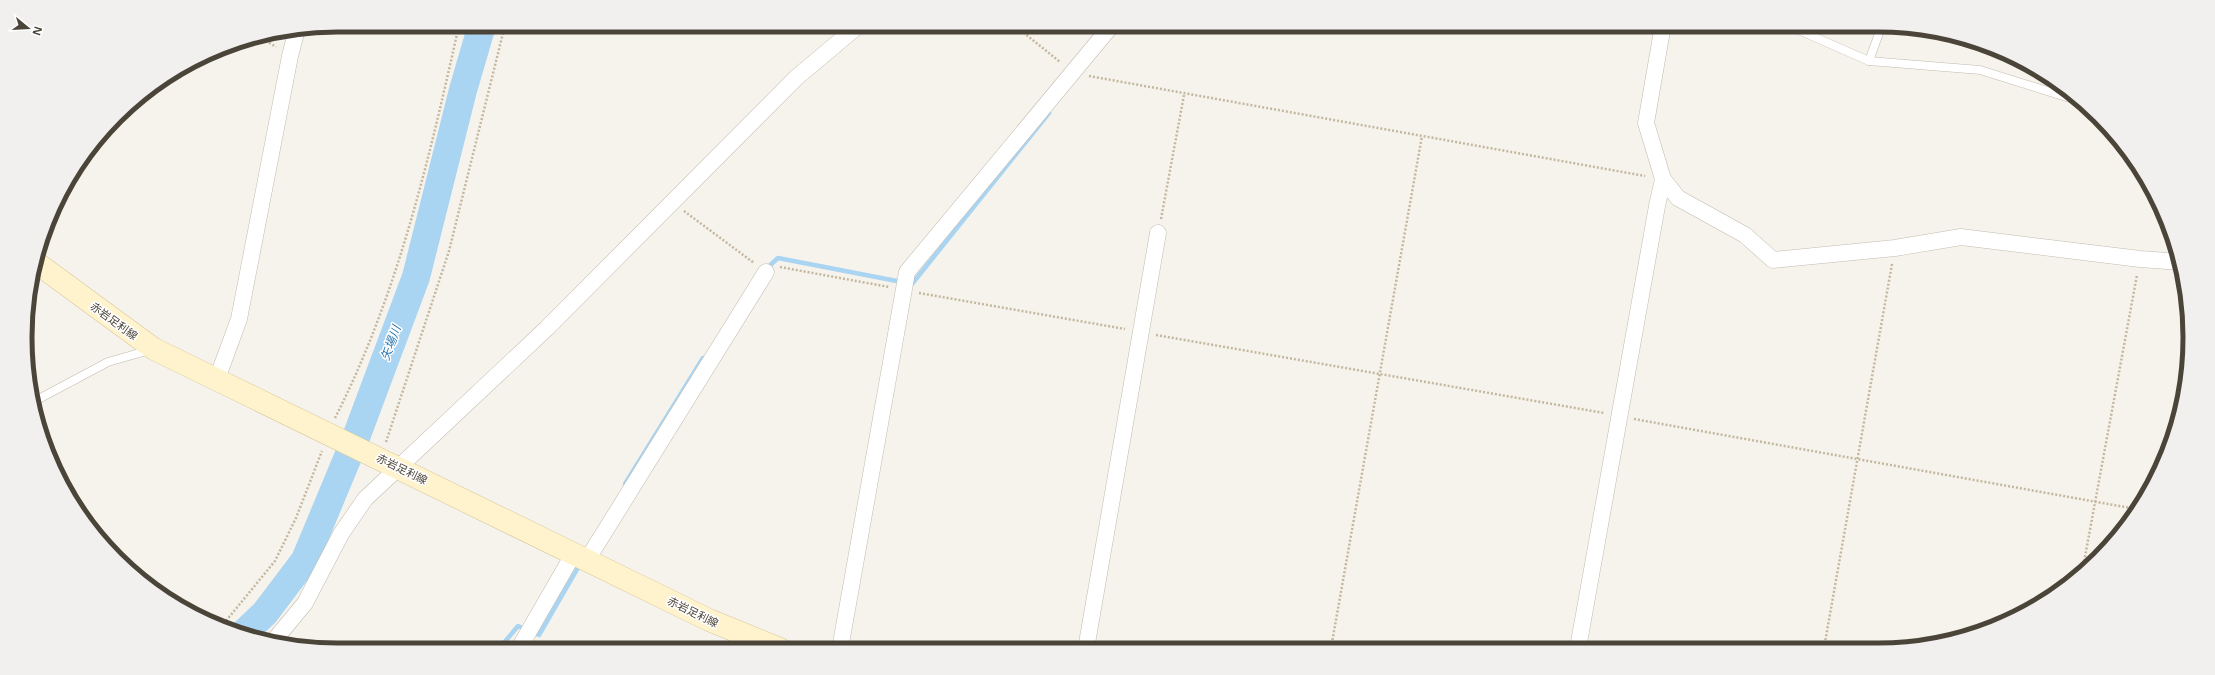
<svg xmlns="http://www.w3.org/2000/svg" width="2215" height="675" font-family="'Noto Sans','Noto Sans JP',sans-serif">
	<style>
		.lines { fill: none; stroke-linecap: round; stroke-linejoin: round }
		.stream { stroke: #a9d4f2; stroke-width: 4.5 }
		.river { stroke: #a9d4f2; stroke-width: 28 }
		.lane-casing { stroke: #c2bbae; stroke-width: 9 }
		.street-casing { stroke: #c2bbae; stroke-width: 17 }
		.secondary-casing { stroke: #d6c79b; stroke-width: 23 }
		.path { stroke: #c4b79f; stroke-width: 2.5; stroke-dasharray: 2 2; stroke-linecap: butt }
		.lane { stroke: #fff; stroke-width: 8 }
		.street { stroke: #fff; stroke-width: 16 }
		.secondary { stroke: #fff3cd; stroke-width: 22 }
		.labels { text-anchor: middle; stroke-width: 3; stroke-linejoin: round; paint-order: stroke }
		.street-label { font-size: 11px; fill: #4b4439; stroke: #fff }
		.water-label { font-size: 12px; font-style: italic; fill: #2e7ab2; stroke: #fff }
		.rim { fill: none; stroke: #4b4439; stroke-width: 5 }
	</style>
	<rect width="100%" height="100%" fill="#f6f3ec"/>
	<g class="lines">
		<g class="stream">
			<path d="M766,269L778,258L902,282"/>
			<path d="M910,283L912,284L1049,113"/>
			<path d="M625,484L703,358"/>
			<path d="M498,650L518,626L539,635L580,564"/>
		</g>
		<path class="river" d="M243,634L265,613L305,560L355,440L416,277L463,90L482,25"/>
		<g class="lane-casing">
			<g id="lane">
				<path d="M1787,25L1869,61L1980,70L2079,101"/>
				<path d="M1869,61L1882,25"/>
				<path d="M33,402L108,362L150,350"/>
			</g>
		</g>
		<g class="street-casing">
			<g id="street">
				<path d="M1663,25L1646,123L1663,179L1678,198L1745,235L1773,260L1895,248L1961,237L2140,259L2180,262"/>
				<path d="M217,379L239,319L290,56L297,29"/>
				<path d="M587,560L766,272"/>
				<path d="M272,643L305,603L341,534L365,499L546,329L797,77L859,25"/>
				<path d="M1578,648L1657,206L1663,179"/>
				<path d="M840,649L907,272L1112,25"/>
				<path d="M1086,649L1158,233"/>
				<path d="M518,650L574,553"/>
			</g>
		</g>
		<g class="secondary-casing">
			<path id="secondary" d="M38,264L154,349L709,620L780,649"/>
		</g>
		<g class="path">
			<path d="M1014,25L1060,62"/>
			<path d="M259,36L276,47"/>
			<path d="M1089,76L1645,176"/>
			<path d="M684,211L754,263"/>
			<path d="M1161,219L1184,95"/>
			<path d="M780,267L889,287"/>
			<path d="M919,293L1125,329"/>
			<path d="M1156,335L1604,413"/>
			<path d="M335,418C398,294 429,160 459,25"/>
			<path d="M1634,419L2136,509"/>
			<path d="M386,442L449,251L505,25"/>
			<path d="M2082,573L2137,275"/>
			<path d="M221,627L275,561L296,518L322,451"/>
			<path d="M1331,648L1422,136"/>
			<path d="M1824,648L1892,264"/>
		</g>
		<use href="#lane" class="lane"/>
		<use href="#street" class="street"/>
		<use href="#secondary" class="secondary"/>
	</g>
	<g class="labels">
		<g class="street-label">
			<text transform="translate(114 321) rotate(36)" y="4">赤岩足利線</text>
			<text transform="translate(402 469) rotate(26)" y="4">赤岩足利線</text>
			<text transform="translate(693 612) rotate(26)" y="4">赤岩足利線</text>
		</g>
		<g class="water-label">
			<text transform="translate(391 343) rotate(-70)" y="4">矢場川</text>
		</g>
	</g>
	<path d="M0 0H2215V675H0ZM337 32H1878A305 305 0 0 1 2183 337V338A305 305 0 0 1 1878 643H337A305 305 0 0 1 32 338V337A305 305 0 0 1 337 32Z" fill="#f1f0ef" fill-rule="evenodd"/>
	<path class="rim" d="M337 32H1878A305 305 0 0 1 2183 337V338A305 305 0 0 1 1878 643H337A305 305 0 0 1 32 338V337A305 305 0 0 1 337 32Z"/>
	<g transform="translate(28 28) rotate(108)" stroke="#ffffff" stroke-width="3" paint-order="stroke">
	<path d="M0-3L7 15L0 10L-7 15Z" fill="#4b4439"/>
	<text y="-6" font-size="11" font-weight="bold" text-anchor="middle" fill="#4b4439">N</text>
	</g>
</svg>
